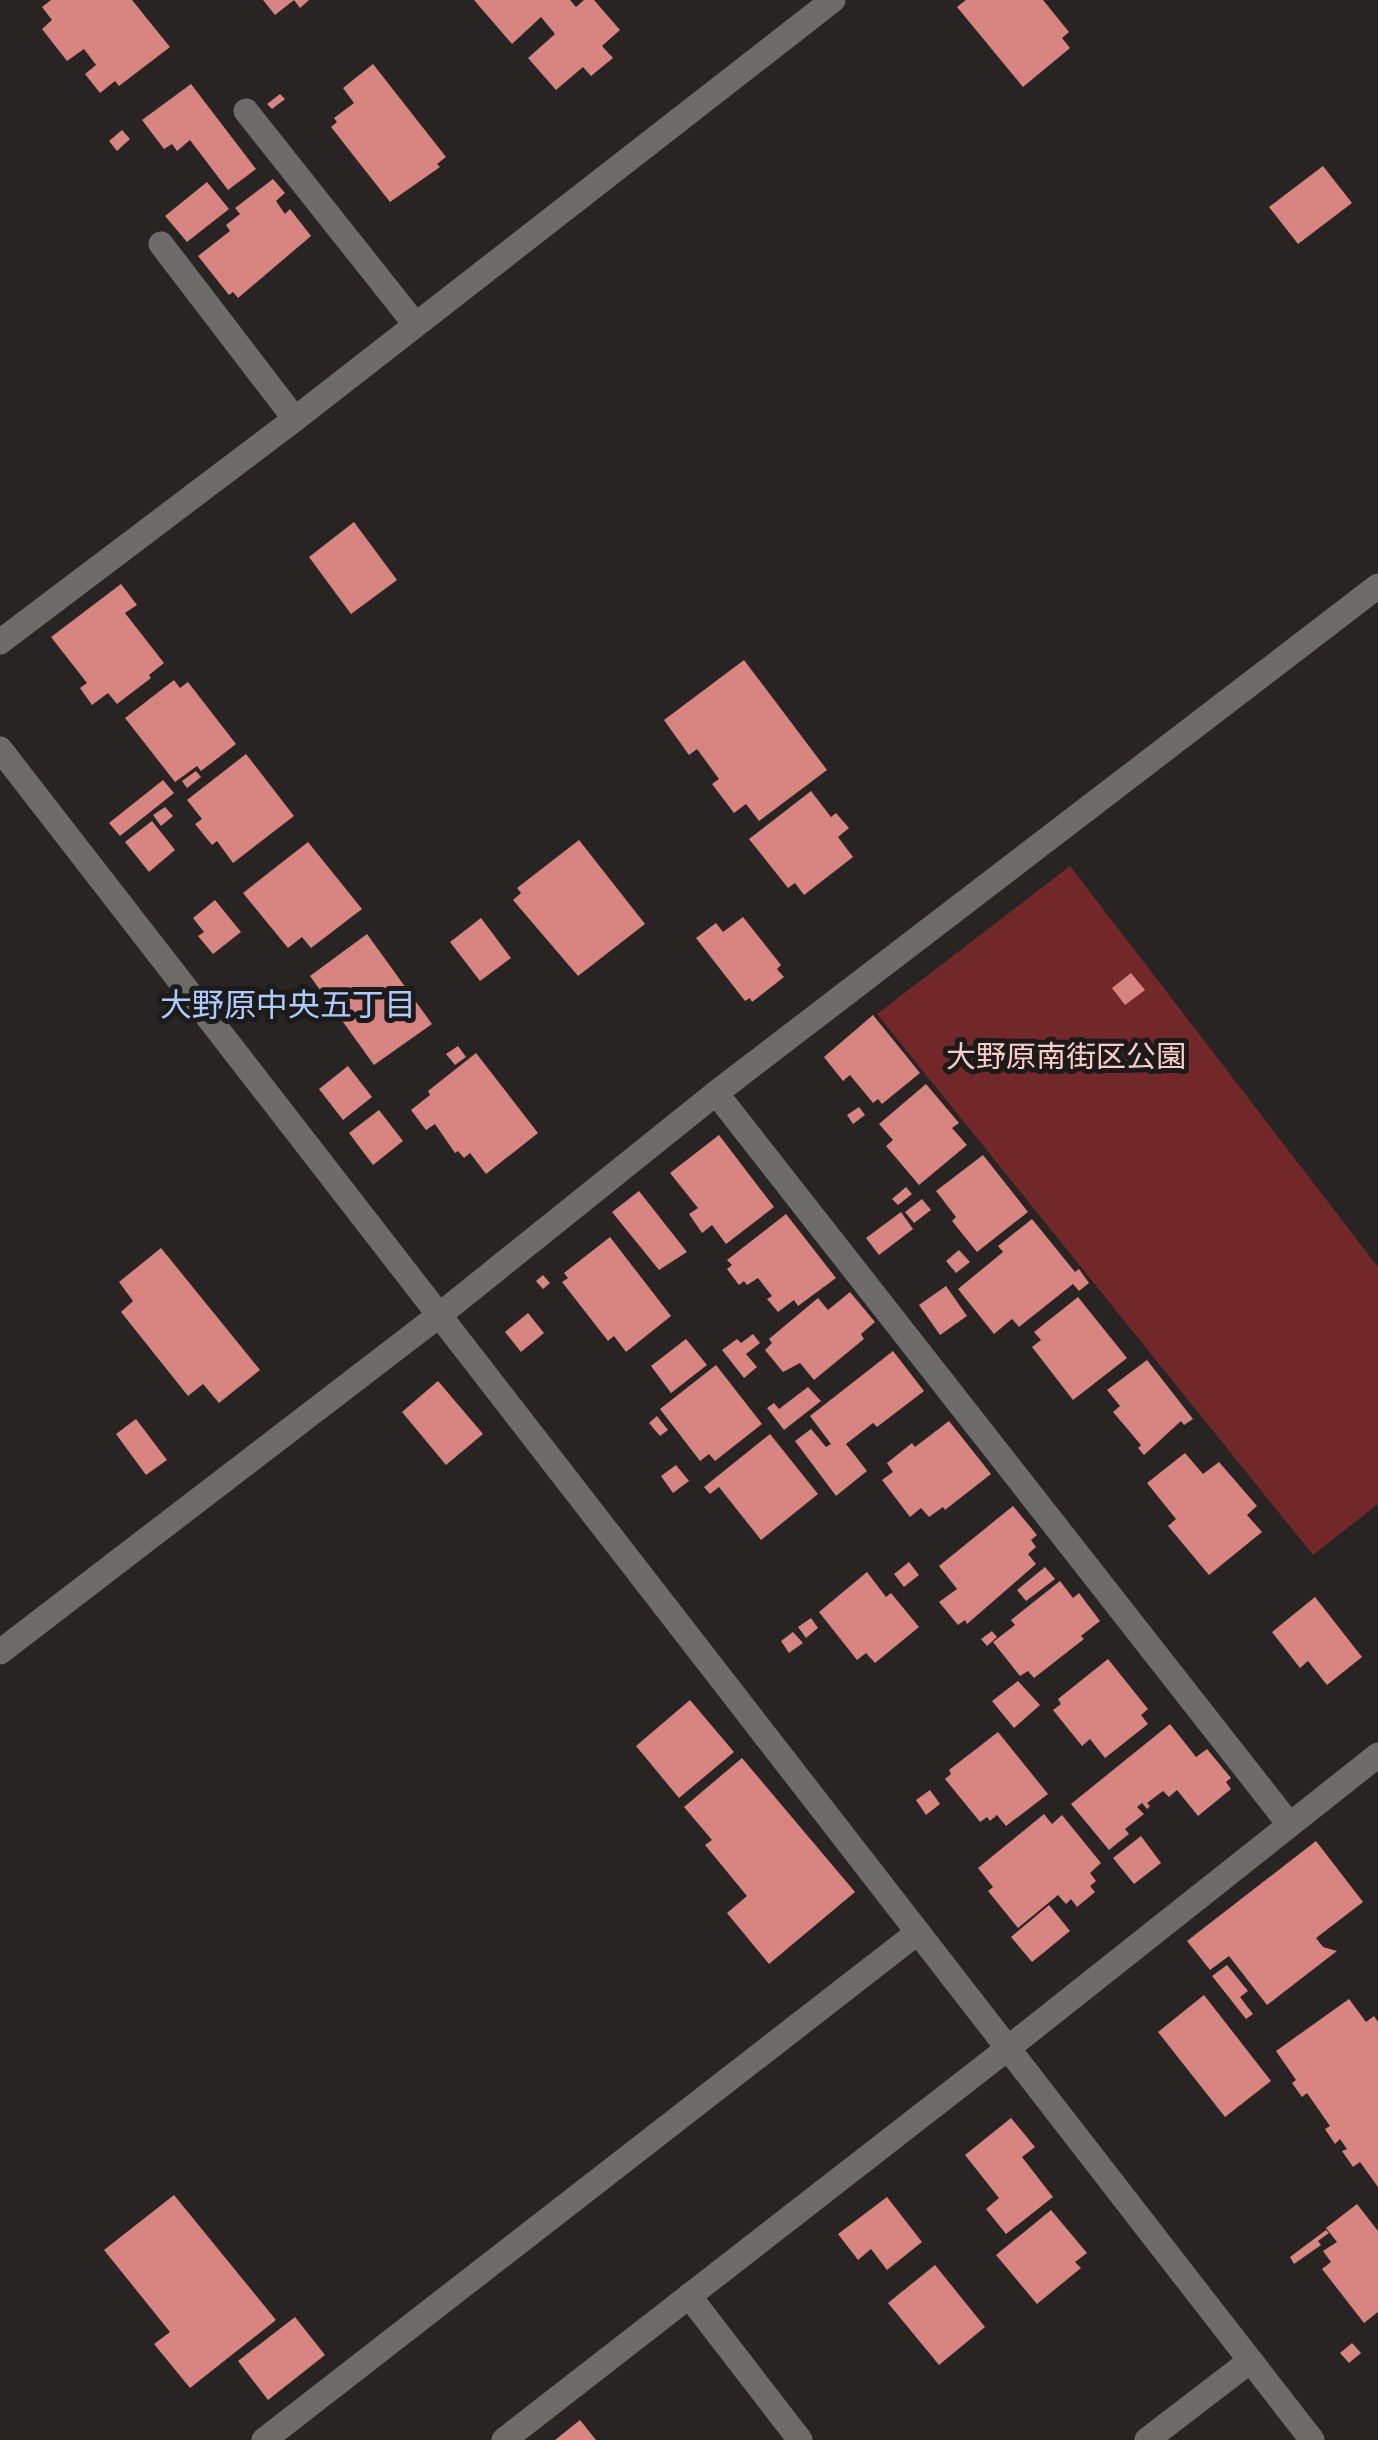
<svg xmlns="http://www.w3.org/2000/svg" width="1378" height="2440" font-family="'Exo 2','Noto Sans JP',sans-serif">
	<style>
		.green { fill: #722828 }
		.building { fill: #d88480 }
		.lines { fill: none; stroke-linecap: round; stroke-linejoin: round }
		.minor { stroke: #6e6b6b; stroke-width: 25 }
		.labels { text-anchor: middle; stroke-width: 10; stroke-linejoin: round; paint-order: stroke }
		.park-label { font-size: 30px; fill: #facbc8; stroke: #1d1a1a }
		.neighbourhood-label { font-size: 32px; fill: #aecbff; stroke: #1d1a1a }
	</style>
	<rect width="100%" height="100%" fill="#272423"/>
	<path class="green" d="M1070,866L1378,1267V1504L1313,1555L877,1014Z"/>
	<g class="building">
		<path d="M51,0H132L170,47L119,86L115,81L100,93L85,74L96,65L84,49L67,61L42,29L52,20L42,7Z"/>
		<path d="M263,0H309L300,8L294,0L275,15Z"/>
		<path d="M474,0H570L576,7L584,0H594L620,30L602,46L613,58L591,76L583,67L556,90L528,58L555,34L541,17L512,44Z"/>
		<path d="M966,0H1043L1069,32L1062,38L1070,48L1023,87L957,7Z"/>
		<path d="M373,64L446,157L437,164L440,167L390,202L331,127L337,122L334,118L354,103L343,88Z"/>
		<path d="M191,84L256,169L228,190L190,140L177,151L172,144L164,149L142,120Z"/>
		<path d="M280,94L285,99L272,109L267,104Z"/>
		<path d="M122,130L130,139L117,151L109,141Z"/>
		<path d="M1323,166L1352,203L1298,244L1269,207Z"/>
		<path d="M273,179L285,193L276,201L285,214L290,209L311,236L238,298L233,292L229,295L198,256L230,231L226,225L240,214L235,208Z"/>
		<path d="M207,182L229,209L187,242L165,216Z"/>
		<path d="M354,522L397,580L351,614L309,557Z"/>
		<path d="M121,584L137,605L125,613L164,663L149,675L151,678L117,704L108,693L92,705L80,688L87,683L51,637Z"/>
		<path d="M744,660L827,770L759,821L746,804L734,813L712,784L719,779L697,749L689,755L664,720Z"/>
		<path d="M174,680L180,688L188,682L236,744L201,771L197,766L175,782L125,718Z"/>
		<path d="M246,754L294,816L233,863L217,841L212,845L195,824L202,819L187,800Z"/>
		<path d="M196,771L201,777L187,788L182,781Z"/>
		<path d="M163,780L174,793L120,836L109,823Z"/>
		<path d="M811,791L831,817L836,813L849,828L838,837L853,857L804,895L795,883L788,888L749,839Z"/>
		<path d="M165,807L173,816L161,826L153,815Z"/>
		<path d="M152,821L175,850L149,872L125,842Z"/>
		<path d="M579,840L645,924L578,976L513,900L521,893L517,888Z"/>
		<path d="M308,842L362,909L311,948L302,937L288,948L243,893Z"/>
		<path d="M215,900L241,932L213,954L198,936L204,932L193,918Z"/>
		<path d="M743,917L781,965L777,969L784,977L752,1002L750,998L745,1001L696,938L716,923L723,932Z"/>
		<path d="M481,918L511,958L480,981L450,942Z"/>
		<path d="M367,934L432,1024L374,1065L310,976Z"/>
		<path d="M1131,973L1145,990L1125,1005L1112,988Z"/>
		<path d="M873,1015L920,1073L882,1104L878,1099L873,1103L850,1075L843,1081L824,1057Z"/>
		<path d="M458,1046L466,1057L455,1065L446,1054Z"/>
		<path d="M476,1053L538,1133L486,1174L470,1153L464,1158L458,1151L455,1153L435,1124L426,1130L411,1110L430,1095L428,1091Z"/>
		<path d="M348,1066L372,1097L343,1120L319,1089Z"/>
		<path d="M926,1084L959,1123L952,1128L967,1145L919,1185L886,1146L893,1140L879,1124Z"/>
		<path d="M859,1107L865,1115L853,1124L847,1115Z"/>
		<path d="M379,1110L403,1141L373,1165L349,1133Z"/>
		<path d="M719,1135L774,1207L726,1244L712,1225L702,1233L689,1214L698,1208L670,1173Z"/>
		<path d="M983,1155L1028,1212L977,1252L952,1221L956,1217L936,1191Z"/>
		<path d="M906,1187L912,1194L898,1205L892,1199Z"/>
		<path d="M639,1191L687,1252L659,1270L612,1212Z"/>
		<path d="M922,1199L931,1210L914,1223L905,1212Z"/>
		<path d="M901,1212L913,1229L879,1255L866,1238Z"/>
		<path d="M786,1214L836,1278L798,1306L794,1300L778,1312L767,1299L772,1296L758,1278L747,1285L744,1281L739,1285L727,1269L732,1265L727,1260Z"/>
		<path d="M1032,1219L1075,1272L1079,1269L1089,1283L1079,1291L1073,1284L1019,1327L1012,1319L994,1334L958,1289L1003,1252L998,1246Z"/>
		<path d="M610,1237L671,1316L626,1352L614,1336L608,1341L562,1282L568,1278L564,1273Z"/>
		<path d="M161,1248L260,1370L219,1403L203,1384L188,1396L121,1312L133,1301L119,1282Z"/>
		<path d="M959,1250L970,1262L956,1273L946,1261Z"/>
		<path d="M543,1275L550,1283L543,1289L536,1281Z"/>
		<path d="M946,1286L967,1316L940,1335L919,1305Z"/>
		<path d="M850,1292L875,1322L861,1334L864,1339L814,1380L800,1363L783,1372L765,1350L772,1343L769,1339L818,1298L828,1310Z"/>
		<path d="M1078,1297L1127,1358L1073,1400L1032,1347L1041,1340L1034,1332Z"/>
		<path d="M528,1313L544,1333L521,1352L505,1332Z"/>
		<path d="M753,1334L760,1343L746,1354L757,1367L744,1378L722,1350L737,1339L741,1343Z"/>
		<path d="M686,1339L707,1365L671,1393L651,1366Z"/>
		<path d="M893,1351L924,1391L877,1427L873,1423L846,1444L867,1471L836,1496L795,1441L811,1429L826,1447L831,1444L810,1416Z"/>
		<path d="M1147,1360L1193,1419L1184,1425L1181,1421L1144,1455L1138,1448L1141,1445L1113,1412L1120,1406L1107,1390Z"/>
		<path d="M716,1365L762,1424L715,1461L709,1454L700,1461L660,1409Z"/>
		<path d="M438,1381L483,1434L446,1465L402,1412Z"/>
		<path d="M808,1387L821,1401L784,1430L767,1408L774,1403L779,1409Z"/>
		<path d="M657,1416L668,1430L660,1436L649,1423Z"/>
		<path d="M136,1419L167,1460L146,1475L116,1434Z"/>
		<path d="M949,1421L991,1474L945,1510L943,1507L929,1517L921,1508L910,1517L882,1480L893,1472L887,1463L912,1443L915,1447Z"/>
		<path d="M770,1434L818,1494L761,1540L719,1487L710,1494L704,1487Z"/>
		<path d="M1185,1453L1203,1474L1219,1462L1257,1506L1247,1515L1262,1532L1209,1575L1168,1526L1176,1519L1147,1483Z"/>
		<path d="M676,1465L689,1481L673,1493L661,1476Z"/>
		<path d="M1013,1506L1037,1535L1031,1540L1036,1547L1028,1554L1036,1564L967,1624L965,1620L958,1625L939,1602L957,1589L939,1566Z"/>
		<path d="M909,1562L919,1575L904,1587L894,1574Z"/>
		<path d="M1045,1567L1055,1579L1026,1601L1017,1590Z"/>
		<path d="M867,1572L886,1597L891,1593L919,1627L875,1663L866,1653L857,1660L819,1612Z"/>
		<path d="M1060,1581L1073,1598L1079,1593L1100,1621L1081,1636L1084,1639L1034,1678L1028,1671L1020,1676L993,1642L1015,1625L1011,1620Z"/>
		<path d="M1315,1597L1362,1657L1327,1685L1308,1661L1300,1668L1272,1632Z"/>
		<path d="M811,1618L818,1628L806,1638L798,1627Z"/>
		<path d="M992,1631L997,1637L987,1646L981,1639Z"/>
		<path d="M793,1632L803,1643L789,1653L781,1641Z"/>
		<path d="M1108,1659L1148,1709L1141,1715L1148,1724L1105,1758L1090,1739L1082,1746L1053,1710L1061,1704L1058,1699Z"/>
		<path d="M1018,1681L1040,1705L1014,1728L992,1701Z"/>
		<path d="M690,1700L734,1752L679,1798L636,1746Z"/>
		<path d="M1170,1724L1196,1757L1207,1749L1231,1778L1226,1782L1231,1789L1198,1816L1177,1790L1169,1797L1163,1791L1147,1803L1150,1806L1147,1809L1142,1803L1137,1807L1144,1814L1125,1829L1129,1834L1109,1850L1071,1804Z"/>
		<path d="M998,1732L1048,1794L1006,1826L997,1815L990,1821L987,1817L980,1822L945,1779L951,1774L949,1770Z"/>
		<path d="M742,1758L855,1892L769,1964L727,1913L747,1896L705,1845L712,1840L684,1807Z"/>
		<path d="M930,1790L940,1804L926,1815L916,1800Z"/>
		<path d="M1044,1814L1052,1824L1062,1815L1101,1863L1090,1873L1096,1881L1090,1886L1095,1892L1077,1907L1071,1899L1066,1904L1058,1895L1018,1928L988,1891L993,1887L978,1868Z"/>
		<path d="M1141,1836L1161,1863L1134,1884L1113,1858Z"/>
		<path d="M1316,1841L1363,1902L1316,1938L1323,1947L1337,1951L1267,2005L1229,1956L1210,1970L1187,1941Z"/>
		<path d="M1049,1905L1070,1931L1032,1962L1011,1937Z"/>
		<path d="M1227,1965L1248,1991L1240,1997L1253,2014L1246,2019L1212,1976Z"/>
		<path d="M1204,1995L1271,2081L1225,2117L1158,2032Z"/>
		<path d="M1349,1999L1366,2022L1374,2016L1378,2022V2187L1360,2162L1353,2167L1342,2151L1347,2149L1340,2139L1335,2144L1325,2129L1330,2126L1307,2093L1302,2097L1292,2083L1296,2080L1276,2051Z"/>
		<path d="M1011,2118L1035,2147L1022,2157L1053,2197L1006,2234L986,2209L999,2198L965,2155Z"/>
		<path d="M174,2195L276,2320L190,2388L154,2344L170,2332L104,2250Z"/>
		<path d="M887,2197L922,2242L887,2270L871,2249L858,2260L838,2234Z"/>
		<path d="M1357,2204L1378,2231V2312L1364,2323L1322,2269L1331,2262L1323,2251L1337,2242L1326,2228Z"/>
		<path d="M1051,2210L1087,2253L1075,2262L1081,2268L1037,2304L996,2255Z"/>
		<path d="M1326,2230L1329,2233L1318,2241L1321,2245L1294,2264L1290,2257Z"/>
		<path d="M935,2265L985,2327L939,2365L888,2303Z"/>
		<path d="M295,2317L325,2355L268,2400L238,2361Z"/>
		<path d="M1352,2343L1361,2353L1349,2363L1340,2353Z"/>
		<path d="M580,2420L596,2440H555Z"/>
	</g>
	<g class="lines">
		<g class="minor">
			<path d="M246,111L415,324"/>
			<path d="M161,244L295,419"/>
			<path d="M0,642L295,419L833,0"/>
			<path d="M0,749C440,1311 874,1877 1312,2440"/>
			<path d="M716,1093L1289,1824"/>
			<path d="M0,1652L442,1313L716,1093L1378,586"/>
			<path d="M689,2296L800,2440"/>
			<path d="M264,2440L917,1933"/>
			<path d="M504,2440L1007,2049L1378,1755"/>
			<path d="M1147,2440L1250,2361"/>
		</g>
	</g>
	<g class="labels">
		<g class="park-label">
			<text x="1066" y="1067">大野原南街区公園</text>
		</g>
		<g class="neighbourhood-label">
			<text x="288" y="1016">大野原中央五丁目</text>
		</g>
	</g>
</svg>
